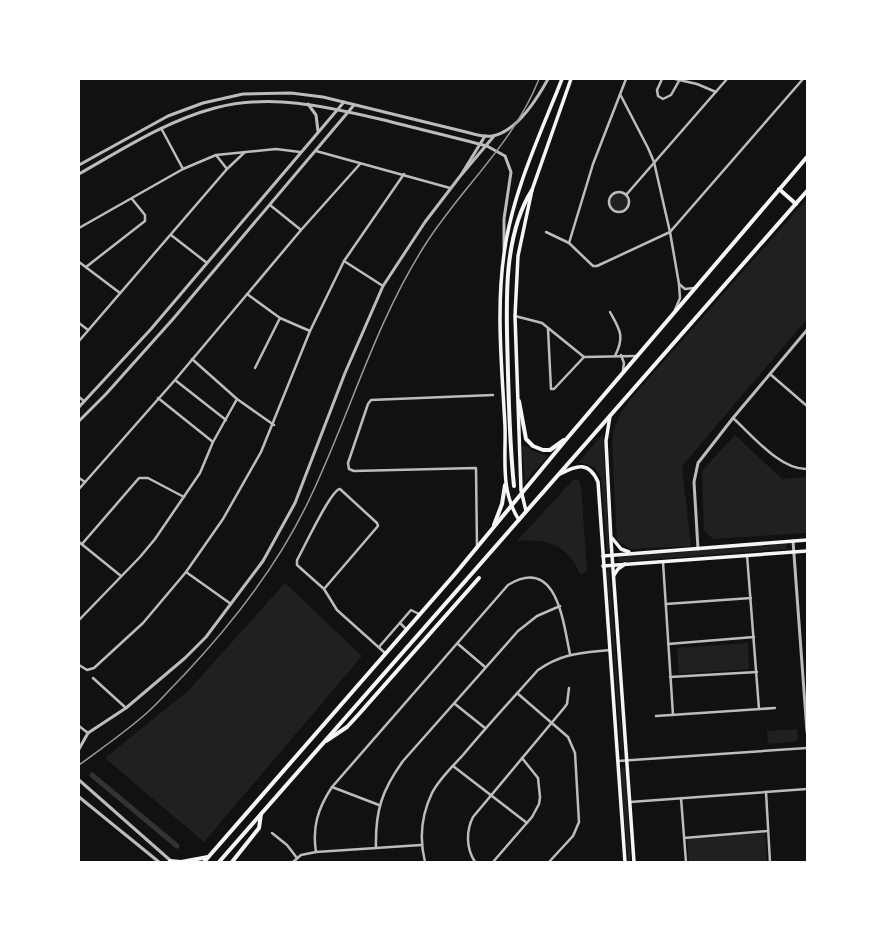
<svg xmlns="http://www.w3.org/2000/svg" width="886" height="941" font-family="'Archivo Narrow',sans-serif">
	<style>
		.green { fill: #202020 }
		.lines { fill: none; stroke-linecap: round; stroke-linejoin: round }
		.canal { stroke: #333; stroke-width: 5 }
		.minor { stroke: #bcbcbc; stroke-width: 2.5 }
		.tertiary { stroke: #bcbcbc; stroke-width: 3 }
		.primary { stroke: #f5f5f5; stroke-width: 3.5 }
		.trunk { stroke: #f5f5f5; stroke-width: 4 }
		.rail { stroke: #9a9a9a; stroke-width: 1.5 }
	</style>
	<rect width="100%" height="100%" fill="#111"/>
	<g class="green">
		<circle cx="619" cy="202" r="9"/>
		<path d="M807,199V319L682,466L691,546L631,549L617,541L612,442C612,427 620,414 628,402Z"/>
		<path d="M603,434L609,551L607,552L601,478L594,467L579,462Z"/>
		<path d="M735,435L782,479L807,477V533L713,539L704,530L702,471Z"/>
		<path d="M525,445L533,451L548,456L525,482L522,447Z"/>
		<path d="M573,480H579L581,486L587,571L581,575C566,544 550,539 517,541Z"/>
		<path d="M786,544V549L619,562L618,557Z"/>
		<path d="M609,566L623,749L621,751L607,572Z"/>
		<path d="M285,583L362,656L204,842L105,758L188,691Z"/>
		<path d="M748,643L749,669L679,674L677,648Z"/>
		<path d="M797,729L798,741L768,744L767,731Z"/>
		<path d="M623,767L625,770L631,862H628L621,773L622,768Z"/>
		<path d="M765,833L767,862H689L687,839Z"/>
	</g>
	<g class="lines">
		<path class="canal" d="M92,775L177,846"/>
		<g class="minor">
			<path d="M662,79L657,90L658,96L663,99L671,95L679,81"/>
			<path d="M675,79L697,84L716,92"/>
			<path d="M620,94L648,148L654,162L670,232L679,284L680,298L675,310"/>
			<path d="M161,128L183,169"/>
			<path d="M316,151L450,188"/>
			<path d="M216,155L227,169"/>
			<circle cx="619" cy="202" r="10"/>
			<path d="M626,195L727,79"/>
			<path d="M270,205L301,230"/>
			<path d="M79,228L183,169L216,155L276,149L300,152"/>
			<path d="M546,232L569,243L593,266H597L670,232L803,79"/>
			<path d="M171,235L207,263"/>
			<path d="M569,243L593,164L626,79"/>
			<path d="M344,261L383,286"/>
			<path d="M79,262L120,293"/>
			<path d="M86,267L145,221V215L132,199"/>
			<path d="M679,284L685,289L694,288"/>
			<path d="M247,294L280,318L310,331"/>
			<path d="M610,312C620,330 625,336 615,356"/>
			<path d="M515,316L542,323L584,357L636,356"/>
			<path d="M79,323L88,330"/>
			<path d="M548,329L551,389H554L584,357"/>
			<path d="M79,341L227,169L245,152"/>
			<path d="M621,355L624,363L623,370"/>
			<path d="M192,359L237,399L274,425"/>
			<path d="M255,368L280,318"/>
			<path d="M770,374L807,406"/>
			<path d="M175,380L226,420"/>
			<path d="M79,397L84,401"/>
			<path d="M158,398L213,442"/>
			<path d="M733,418C752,435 780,470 807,469"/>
			<path d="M79,478L85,482"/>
			<path d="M79,489L175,380L301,230L360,164"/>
			<path d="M79,542L121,576"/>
			<path d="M82,544L139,478H148L184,497"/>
			<path d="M477,547L476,468L354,471L349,469L348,463L368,404L371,400L493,395"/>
			<path d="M747,555L759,709"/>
			<path d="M663,562L673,715"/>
			<path d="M186,572L231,604"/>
			<path d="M324,589L378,526L377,523L340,489C331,489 303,550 297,560V565L324,589L337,610L385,653"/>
			<path d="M666,604L751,598"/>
			<path d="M79,620L140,557L155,539L200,473L213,442L237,399"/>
			<path d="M400,623L406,629"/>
			<path d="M458,644L485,667"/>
			<path d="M668,644L754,637"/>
			<path d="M379,647L411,610L419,614"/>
			<path d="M79,665L87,670L94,668L143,623L186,572L223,519L261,452L310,331L344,261L404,174"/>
			<path d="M670,677L757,672"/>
			<path d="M93,678L126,708"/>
			<path d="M517,693L568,737L575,753L579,822L573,836L549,862"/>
			<path d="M455,704L485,728"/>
			<path d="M656,716L775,708"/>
			<path d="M79,726L88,733"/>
			<path d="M618,761L807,748"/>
			<path d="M453,766L527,823"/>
			<path d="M332,787L379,805"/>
			<path d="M766,792L770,862"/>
			<path d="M681,798L686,862"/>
			<path d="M630,802L807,789"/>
			<path d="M272,833L287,845L297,858"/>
			<path d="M684,838L768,831"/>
			<path d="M376,848C375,811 382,790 403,761L518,631L537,616L560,606"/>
			<path d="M316,852C312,827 318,808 332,787L508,585C557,555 563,622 570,654"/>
			<path d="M293,862L301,855L316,852L421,845"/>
			<path d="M425,862C419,838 421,816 432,793C439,779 452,767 463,755C487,726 513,698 538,670C562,653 581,653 609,650"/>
			<path d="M475,862C466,848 466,831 473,817L564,708L567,704L569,688"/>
			<path d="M493,862L532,817L539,804L540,797L538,778L522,758"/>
		</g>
		<g class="tertiary">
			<path d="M308,104L316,115L318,131"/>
			<path d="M79,165L168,116L203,103L243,94L291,93L323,97L470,133C477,135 485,137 492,136C517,132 537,99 548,79"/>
			<path d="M79,174C123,149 166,121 215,108C272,93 328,107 384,120C419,129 453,137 487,146L505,156L511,172L504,219V250"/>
			<path d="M462,174L494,136"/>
			<path d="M79,407L151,329L344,102"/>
			<path d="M79,421L106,394L173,319L354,105"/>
			<path d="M793,541L807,732"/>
			<path d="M698,549L694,482L698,463L733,418L807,330"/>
			<path d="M79,749L88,733L126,708L185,658L206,637L263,561L295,503L345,373L383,286L425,222L461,175L485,136"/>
			<path d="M79,780L171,861"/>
			<path d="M79,797L159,862"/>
		</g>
		<g class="primary">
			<path d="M610,416L606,441L611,541L634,862"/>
			<path d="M560,474C577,465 589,461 598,482L625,862"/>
			<path d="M526,511L521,490L515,316L518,256L532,190L571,79"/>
			<path d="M519,520C500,491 506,458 505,426C502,369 496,310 504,254C512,193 540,135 562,79"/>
			<path d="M612,538L621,549L629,552"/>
			<path d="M603,556L807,540"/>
			<path d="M603,566L807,551"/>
			<path d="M614,575L618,569L625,564"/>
		</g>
		<g class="trunk">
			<path d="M779,189L796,204"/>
			<path d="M519,401L526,439L533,446L543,450H550L564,440"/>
			<path d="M514,486C510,449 509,411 508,374C507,316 500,241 532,190"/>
			<path d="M494,525L502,504L505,485"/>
			<path d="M326,741L347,727L359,714L479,578"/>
			<path d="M170,861L181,862L208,857"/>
			<path d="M204,862L455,574L569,436L807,157"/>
			<path d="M219,862L807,191"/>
			<path d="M232,862L259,828L261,814"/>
		</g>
		<path class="rail" d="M79,765C102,748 127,731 149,711C161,700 172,687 184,675C234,622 279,564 310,498C350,414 375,323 425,245C461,188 514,143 539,79"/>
	</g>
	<rect width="886" height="941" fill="none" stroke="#ffffff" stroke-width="160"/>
</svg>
